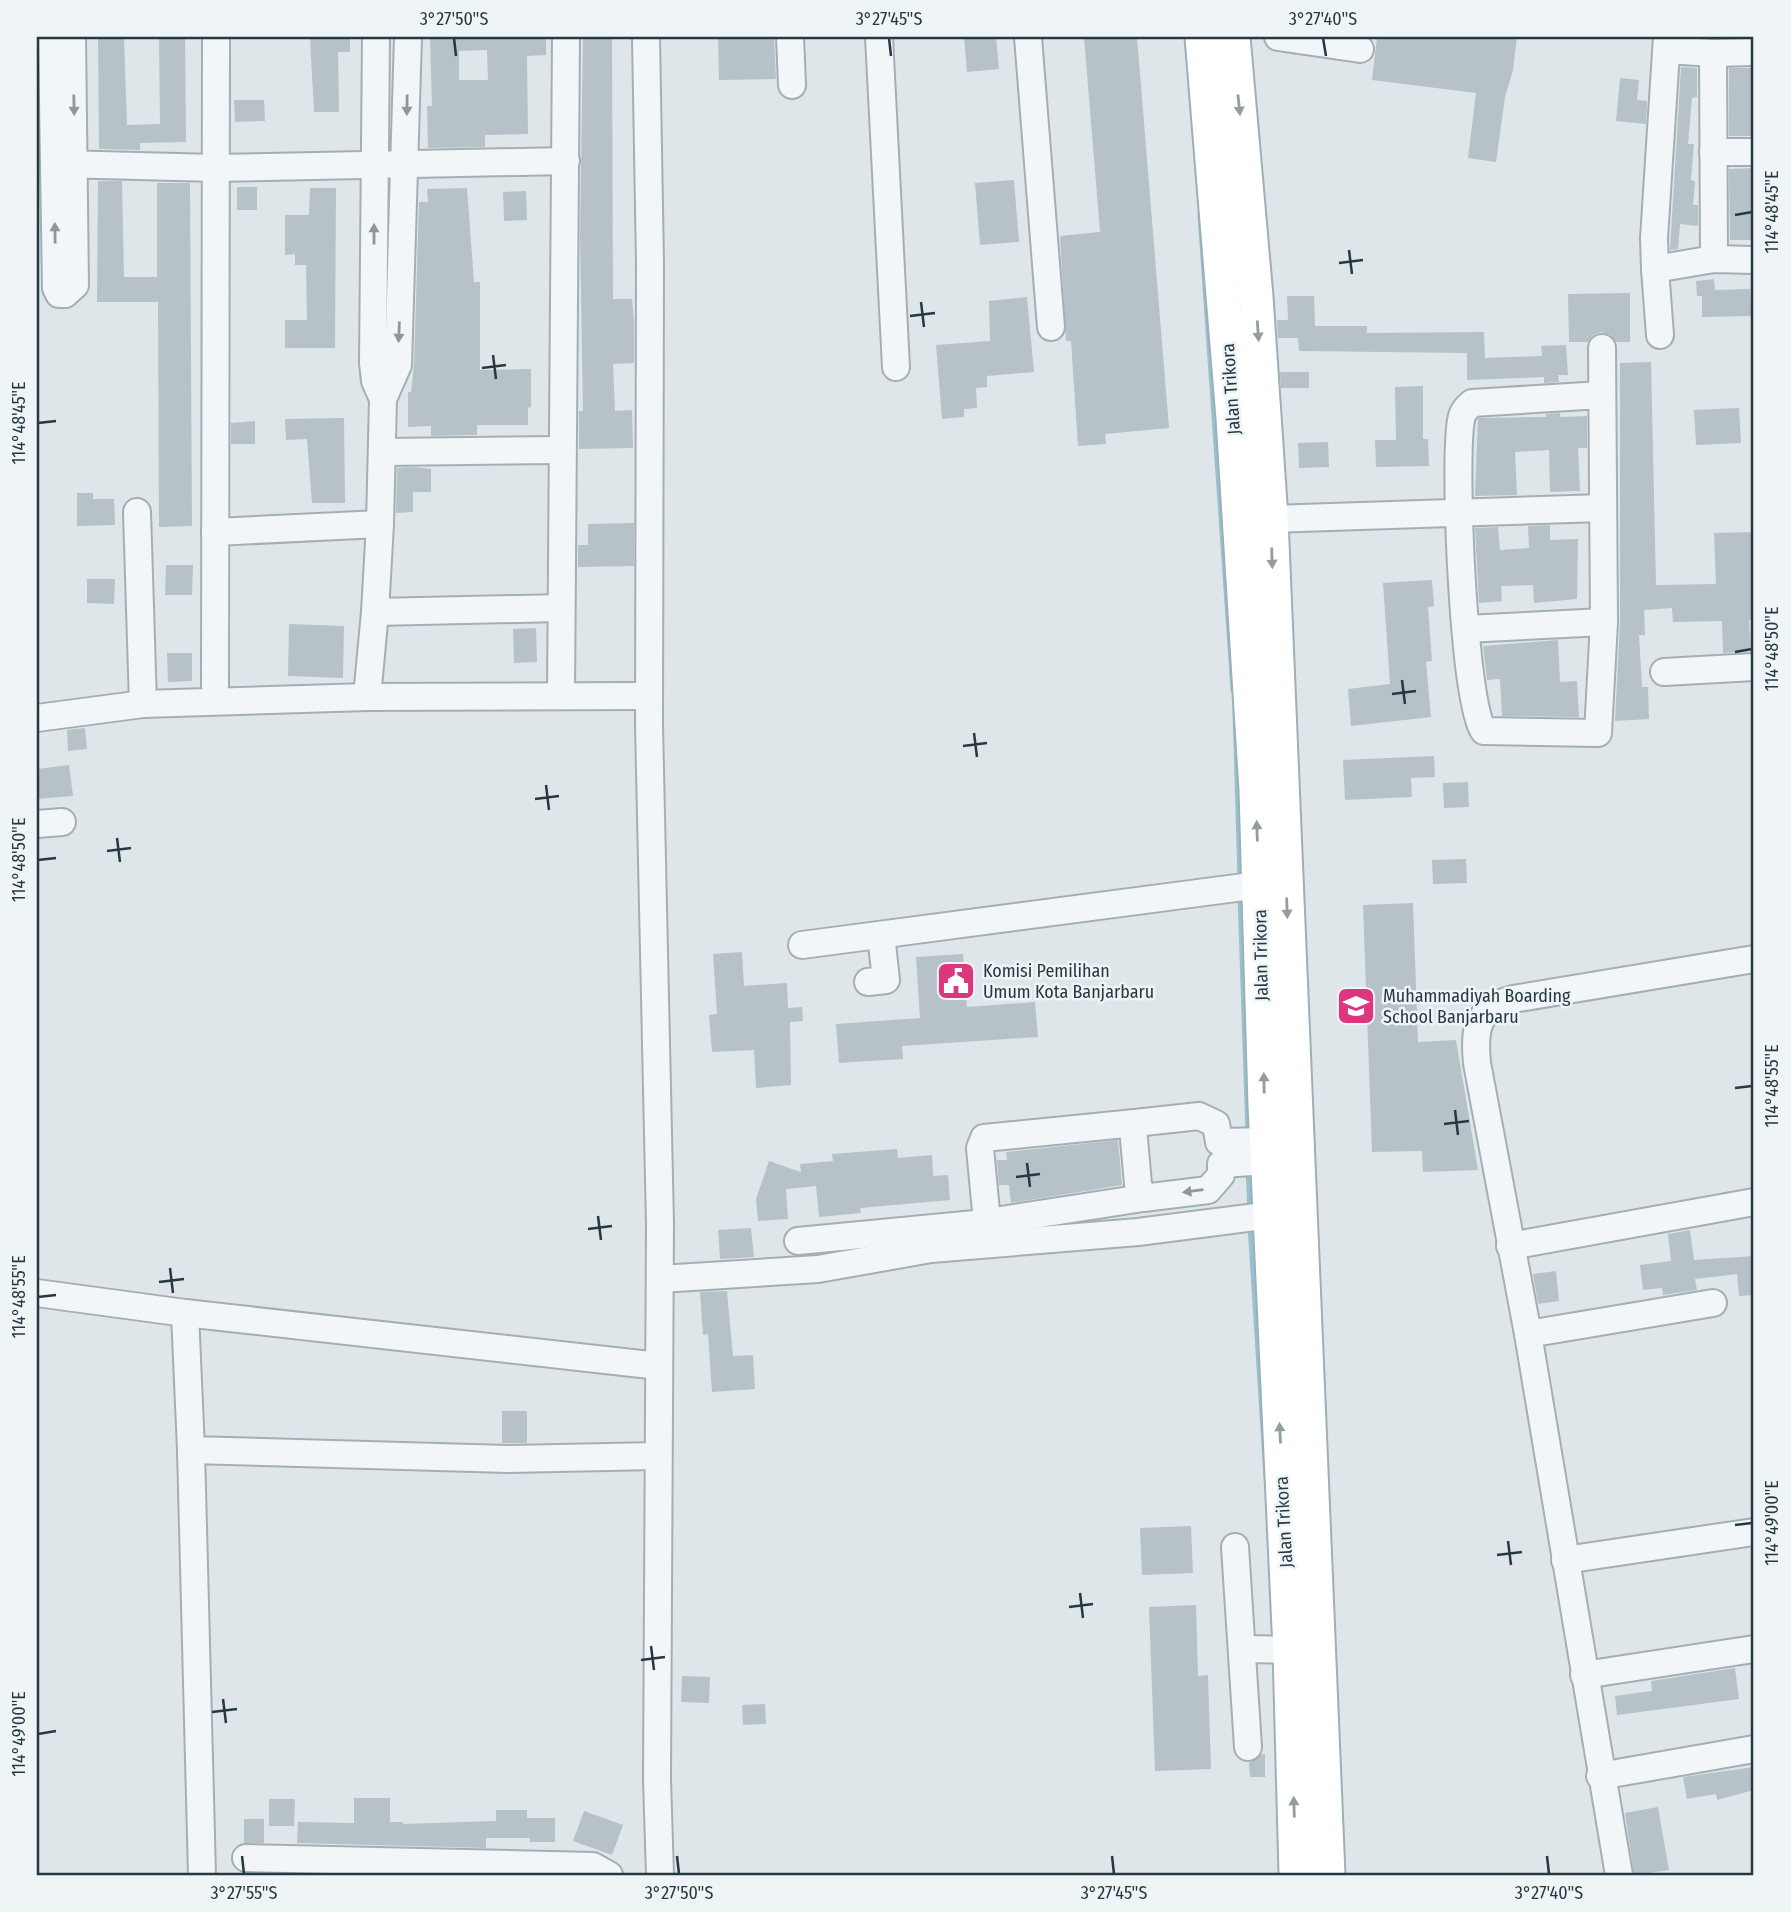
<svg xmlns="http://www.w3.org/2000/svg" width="1791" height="1912" font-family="'Fira Sans Condensed',sans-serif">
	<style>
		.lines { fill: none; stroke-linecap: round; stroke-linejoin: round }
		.stream { stroke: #97c1ce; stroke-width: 5 }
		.building { fill: #b6c1c8; fill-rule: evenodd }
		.minor-casing { stroke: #a4afb5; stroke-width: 30 }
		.major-casing { stroke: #9dafb7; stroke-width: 37 }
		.minor { stroke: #f2f6f8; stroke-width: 26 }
		.major { stroke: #fff; stroke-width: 33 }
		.oneway { fill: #8c989e }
		.oneway2 { fill: #929ca1 }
		.ticks { fill: none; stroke: #263943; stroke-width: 2.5 }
		.labels { text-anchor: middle; stroke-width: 5; stroke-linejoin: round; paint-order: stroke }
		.street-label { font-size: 18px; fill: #263943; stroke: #eff5f7 }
		.poi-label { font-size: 18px; fill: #263943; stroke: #eff5f7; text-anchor: start }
		.neatline { fill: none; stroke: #263943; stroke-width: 2.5 }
		.ticks-label { font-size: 18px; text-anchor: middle; fill: #263943 }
	</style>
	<rect width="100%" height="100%" fill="#dfe6ea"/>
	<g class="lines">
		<g class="stream">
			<path d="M1200,215L1233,690"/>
			<path d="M1235,711L1240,879"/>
			<path d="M1240,896L1248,1135"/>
			<path d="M1248,1169L1250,1212"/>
			<path d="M1250,1225L1266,1477"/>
		</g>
	</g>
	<g class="building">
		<path d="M98,37H124L127,125L160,124L159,37H185L186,142L140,143V150L99,149Z"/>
		<path d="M310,37H350V52H338L339,112H314Z"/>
		<path d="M430,37H546V55L527,56L528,134L485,135V147L428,148L427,106H432ZM487,50L488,80H459V51Z"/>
		<path d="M583,37H612L613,299H632L634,322V363L613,364L615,411L632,410L633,448L579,449V411H583L580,235Z"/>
		<path d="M718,37H774L776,79L719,80Z"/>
		<path d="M964,37H996L999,69L967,72Z"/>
		<path d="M1084,37H1137L1169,428L1105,434L1106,444L1078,446L1071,341H1066L1060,236L1100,232Z"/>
		<path d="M1377,37H1517L1513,70L1505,97L1496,162L1468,158L1476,93L1372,80Z"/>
		<path d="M1681,67L1697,68V97L1692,98L1688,144H1694L1691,180L1695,181L1693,205H1698V226L1680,224L1678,249L1670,250Z"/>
		<rect x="1729" y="68" width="25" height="68"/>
		<path d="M1620,78L1639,80L1637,100L1647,101L1646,124L1616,121Z"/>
		<path d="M234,100H264L265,121L235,122Z"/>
		<path d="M1754,168V240H1730L1729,169Z"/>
		<path d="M1014,180L1019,242L980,245L975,183Z"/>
		<path d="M98,181H122L124,277H157V183H190L192,526L159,527L158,302H97Z"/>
		<rect x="237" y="187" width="20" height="23"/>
		<path d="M310,188H336L335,348H285V320H307L306,265H295V254L285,255V215H309Z"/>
		<path d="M467,188L474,282H480V370L531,369V407L528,408V425H477V435L431,436V426L408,427V392H411L414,365L419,202H428L427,189Z"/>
		<path d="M526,191L527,220L504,221L503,192Z"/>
		<path d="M1714,279L1715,290L1750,289L1752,316L1702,317V296H1697L1696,281Z"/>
		<path d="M1630,293V342H1616L1610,335L1601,332L1593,335L1588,342H1569L1568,294Z"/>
		<path d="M1287,296H1314L1315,326H1367V333L1484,332L1485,358L1542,356L1541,346L1566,345L1568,375H1558L1559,382L1544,383V377L1467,380V353L1299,351L1298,338H1278L1277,320H1288Z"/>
		<path d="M1027,297L1034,372L987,376V387L976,388L977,408L964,409V417L942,419L936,345L990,341L989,301Z"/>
		<path d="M1651,362L1656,585L1716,584L1714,533L1754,532V620H1749L1751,651L1723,653L1722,621L1673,622L1672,608L1644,610L1645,635H1639L1642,687H1648L1649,719L1615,721L1620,622V363Z"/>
		<path d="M1280,372H1309V388H1281Z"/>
		<path d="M1423,386V439H1428L1429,466L1376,467L1375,440H1396L1395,387Z"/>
		<path d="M1739,408L1741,443L1696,445L1694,410Z"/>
		<path d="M1560,413V417L1587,416V448H1578L1580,491L1550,492L1549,450L1515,452L1517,495L1475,496L1478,418L1546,417V414Z"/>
		<path d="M344,418L345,503H312L307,439L286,440L285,419Z"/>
		<path d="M255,421V444H231V423Z"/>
		<path d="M1328,442L1329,467L1299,468L1298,443Z"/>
		<path d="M413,467L431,469V492H413V512L396,513L397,468Z"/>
		<path d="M77,493H93V499H114L115,525L77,526Z"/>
		<path d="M634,523V566L578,567V545H588V524Z"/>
		<path d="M1550,525V540L1578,539L1577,599L1534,603L1533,585L1501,586L1502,601L1479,603L1475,528L1498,527L1500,550L1529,548L1528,526Z"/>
		<path d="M166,565H193L192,595H165Z"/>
		<path d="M87,579H115L114,604L87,603Z"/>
		<path d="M1432,580L1434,606L1428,607L1432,661L1426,662L1431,717L1351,726L1348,689L1390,684L1383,583Z"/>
		<path d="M289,624L344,626L343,678L288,676Z"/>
		<path d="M536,628L537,662L514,663L513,629Z"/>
		<path d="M1558,640L1560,682L1577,681L1579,717L1502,716L1500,679L1487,680L1483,646Z"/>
		<path d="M167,653H192V681L168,682Z"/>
		<path d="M85,728L87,749L68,751L67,730Z"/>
		<path d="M1434,756L1435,777L1411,778L1412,797L1345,800L1343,760Z"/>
		<path d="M69,765L73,796L37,799V769Z"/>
		<path d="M1468,782L1469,807L1444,808L1443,783Z"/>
		<path d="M1466,859L1467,883L1433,884L1432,860Z"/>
		<path d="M1413,903L1418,1042L1456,1040L1478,1170L1423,1172L1422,1151L1372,1152L1363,905Z"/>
		<path d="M742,952L744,986L787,983L788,1008L802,1007L803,1021L790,1022L791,1085L756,1088L754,1050L712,1052L709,1015L717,1014L713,954Z"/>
		<path d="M963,954L967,1007L1035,1002L1038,1037L902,1046L903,1059L839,1063L836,1024L920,1018L916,957Z"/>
		<path d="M1118,1140L1122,1185L1011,1203L1009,1185H999L997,1160H1007L1006,1152Z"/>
		<path d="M897,1149L898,1158L932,1155L933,1176L948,1175L950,1200L860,1208L861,1213L819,1217L816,1186L786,1189L788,1219L758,1221L756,1199L769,1161L801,1172L800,1164L833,1161L832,1154Z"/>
		<path d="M751,1228L754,1257L720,1259L718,1230Z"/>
		<path d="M1690,1230L1694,1260L1754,1256V1295L1739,1296L1737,1274L1695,1279L1697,1290L1663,1295L1662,1288L1643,1290L1640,1265L1671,1261L1668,1234Z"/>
		<path d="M1556,1271L1559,1301L1538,1304L1533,1274Z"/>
		<path d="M727,1291L733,1356L753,1355L755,1389L712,1392L708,1334L703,1335L700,1292Z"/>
		<rect x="502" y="1411" width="25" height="32"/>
		<path d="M1191,1526L1193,1573L1142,1575L1140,1528Z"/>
		<path d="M1196,1605L1198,1676L1208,1675L1211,1769L1155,1771L1149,1607Z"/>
		<path d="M1735,1668L1739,1699L1617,1715L1615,1696L1652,1691L1651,1681Z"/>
		<path d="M682,1676L710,1677L709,1703L681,1702Z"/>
		<path d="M765,1704L766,1724L743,1725L742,1705Z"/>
		<path d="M1262,1754H1265V1777H1250L1249,1763Z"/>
		<path d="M1754,1767V1790L1717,1800L1716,1794L1687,1799L1683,1777Z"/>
		<path d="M354,1798H390V1822H403V1824L496,1821V1810H527V1818H555V1842H530V1838H486V1848L297,1843L298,1822L354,1823Z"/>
		<path d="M269,1799H295L294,1826H269Z"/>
		<path d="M1658,1807L1669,1870L1634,1875L1625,1813Z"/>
		<path d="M584,1811L623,1825L612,1855L573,1841Z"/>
		<rect x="244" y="1819" width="20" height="24"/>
	</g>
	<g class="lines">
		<g class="minor-casing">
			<g id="minor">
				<path d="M52,37L56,288L59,294H65L75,285L72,37"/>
				<path d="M376,37L373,363L375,381L383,399L380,524L375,612L561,608"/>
				<path d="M646,37L650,263L649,725L660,1224L657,1780L660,1875"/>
				<path d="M790,37L792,85"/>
				<path d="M879,37L896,367"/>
				<path d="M1028,37L1051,327"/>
				<path d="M1278,37L1360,49"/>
				<path d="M1667,50L1713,53L1754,52"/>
				<path d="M1713,53L1714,259"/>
				<path d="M1713,152H1754"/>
				<path d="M60,164L216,168L566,161"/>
				<path d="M1655,269L1654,238L1667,37"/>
				<path d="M1660,335L1655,269L1714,259L1754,260"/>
				<path d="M1601,395L1472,403C1467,407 1464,410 1462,416C1452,448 1464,713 1484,731L1598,733L1604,622L1602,348"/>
				<path d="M383,399L398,365L408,37"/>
				<path d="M383,452L560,450"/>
				<path d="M137,512L143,704"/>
				<path d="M1271,519L1602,508"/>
				<path d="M215,532L380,524"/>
				<path d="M1466,629L1604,622"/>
				<path d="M1664,672L1754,667"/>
				<path d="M215,685L216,37"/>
				<path d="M561,694L566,37"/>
				<path d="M367,697L375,612"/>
				<path d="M37,718L143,704L367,697L649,696"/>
				<path d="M37,824L62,822"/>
				<path d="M802,945L1259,885"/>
				<path d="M868,982L886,980L881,935"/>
				<path d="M1267,1141L1219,1142L1216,1124L1199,1116L1135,1123L1133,1128L1138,1184L1143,1198L1208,1190L1221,1175V1164L1268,1161"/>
				<path d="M987,1222L980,1148L984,1138L1135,1123"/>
				<path d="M798,1241L975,1224L1143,1198"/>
				<path d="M1510,1246L1754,1202"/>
				<path d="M660,1279L818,1269L931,1249L1138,1232L1272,1215"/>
				<path d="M37,1293L185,1313L659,1366"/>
				<path d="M185,1313L191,1450L508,1459L658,1456"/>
				<path d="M1528,1334L1713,1303"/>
				<path d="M191,1450L202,1875"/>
				<path d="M1235,1547L1248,1747"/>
				<path d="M1565,1560L1754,1532"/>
				<path d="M1243,1649L1290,1650"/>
				<path d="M1584,1675L1754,1649"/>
				<path d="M1600,1776L1754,1749"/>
				<path d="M246,1858L593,1866L609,1875"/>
				<path d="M1619,1875L1528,1334L1477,1063C1474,1029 1476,1009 1513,999L1754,959"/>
			</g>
		</g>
		<g class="major-casing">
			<g id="major">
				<path d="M1202,37L1233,418L1256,790L1265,1105L1290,1650L1296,1875"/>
				<path d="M1233,37L1256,297L1271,519L1328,1875"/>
			</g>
		</g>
		<use href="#minor" class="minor"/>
		<use href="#major" class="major"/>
	</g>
	<defs><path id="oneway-solid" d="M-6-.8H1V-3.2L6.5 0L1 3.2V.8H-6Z" transform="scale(1.75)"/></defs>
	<g class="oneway">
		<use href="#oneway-solid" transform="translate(74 105) rotate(89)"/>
		<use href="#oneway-solid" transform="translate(407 105) rotate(91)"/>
		<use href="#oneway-solid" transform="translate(55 233) rotate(-91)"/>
		<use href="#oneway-solid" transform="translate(374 234) rotate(-90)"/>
		<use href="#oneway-solid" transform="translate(399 332) rotate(92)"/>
		<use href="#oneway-solid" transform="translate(1193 1191) rotate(173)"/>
	</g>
	<g class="oneway2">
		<use href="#oneway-solid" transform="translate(1239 105) rotate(84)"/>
		<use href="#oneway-solid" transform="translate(1258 331) rotate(86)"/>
		<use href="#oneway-solid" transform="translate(1272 558) rotate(88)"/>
		<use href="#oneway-solid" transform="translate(1257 831) rotate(-92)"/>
		<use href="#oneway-solid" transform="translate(1287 908) rotate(88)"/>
		<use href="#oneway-solid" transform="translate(1264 1083) rotate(-91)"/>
		<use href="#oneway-solid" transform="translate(1280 1433) rotate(-93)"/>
		<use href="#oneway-solid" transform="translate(1294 1807) rotate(-92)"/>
	</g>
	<path class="ticks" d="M454,38L456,56M889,38L891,56M1323,38L1326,56M1735,215L1752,212M1349,250L1352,274M1339,263L1363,260M921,302L924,327M910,316L935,313M493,355L496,379M482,368L506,365M38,423L56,421M1735,652L1752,649M1402,680L1405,704M1392,694L1416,691M974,733L977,757M963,746L987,743M546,785L549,810M535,799L559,796M117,838L120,862M107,851L131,848M38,860L56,858M1735,1088L1752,1086M1455,1110L1458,1135M1444,1124L1469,1121M1027,1163L1030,1187M1016,1177L1040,1174M598,1216L601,1240M588,1229L612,1226M170,1268L173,1293M159,1282L184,1279M38,1297L56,1295M1735,1525L1752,1523M1508,1541L1511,1565M1497,1555L1522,1552M1080,1593L1083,1618M1069,1607L1093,1604M651,1646L654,1670M641,1660L665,1657M223,1699L226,1723M212,1712L237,1709M38,1734L56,1731M242,1856L244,1874M677,1856L679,1874M1112,1856L1114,1874M1547,1856L1549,1874"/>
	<defs>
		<g id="civic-square" transform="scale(2.0125)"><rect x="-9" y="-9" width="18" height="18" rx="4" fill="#dc377e" stroke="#eff5f7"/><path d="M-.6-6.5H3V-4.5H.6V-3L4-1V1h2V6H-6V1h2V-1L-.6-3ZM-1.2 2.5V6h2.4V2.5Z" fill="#fff"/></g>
		<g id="school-square" transform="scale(2.0125)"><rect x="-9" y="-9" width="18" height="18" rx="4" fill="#dc377e" stroke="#eff5f7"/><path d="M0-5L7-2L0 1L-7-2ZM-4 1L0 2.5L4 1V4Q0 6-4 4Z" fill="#fff"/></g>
	</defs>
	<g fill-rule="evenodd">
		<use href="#civic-square" x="956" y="981"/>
		<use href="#school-square" x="1356" y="1006"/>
	</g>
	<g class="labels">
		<g class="street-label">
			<text transform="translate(1231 389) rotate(-94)" y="6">Jalan Trikora</text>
			<text transform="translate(1261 955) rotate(-91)" y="6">Jalan Trikora</text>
			<text transform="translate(1284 1522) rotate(-93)" y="6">Jalan Trikora</text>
		</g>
		<g class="poi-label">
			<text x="983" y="977">Komisi Pemilihan<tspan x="983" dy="21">Umum Kota Banjarbaru</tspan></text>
			<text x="1383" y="1002">Muhammadiyah Boarding<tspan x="1383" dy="21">School Banjarbaru</tspan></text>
		</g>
	</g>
	<rect width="1791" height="1912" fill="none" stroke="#eff5f7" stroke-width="77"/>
	<rect x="38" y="38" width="1714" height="1836" class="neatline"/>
	<g class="ticks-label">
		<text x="454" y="25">3°27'50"S</text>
		<text x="889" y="25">3°27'45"S</text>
		<text x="1323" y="25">3°27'40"S</text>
		<text transform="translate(1772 212) rotate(-90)" y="6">114°48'45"E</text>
		<text transform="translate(19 423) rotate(-90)" y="6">114°48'45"E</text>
		<text transform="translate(1772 649) rotate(-90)" y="6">114°48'50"E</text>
		<text transform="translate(19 860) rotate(-90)" y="6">114°48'50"E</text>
		<text transform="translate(1772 1086) rotate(-90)" y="6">114°48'55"E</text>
		<text transform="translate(19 1297) rotate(-90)" y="6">114°48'55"E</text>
		<text transform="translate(1772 1523) rotate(-90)" y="6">114°49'00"E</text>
		<text transform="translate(19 1734) rotate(-90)" y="6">114°49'00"E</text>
		<text x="244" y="1899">3°27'55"S</text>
		<text x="679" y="1899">3°27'50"S</text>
		<text x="1114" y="1899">3°27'45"S</text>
		<text x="1549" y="1899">3°27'40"S</text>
	</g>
</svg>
